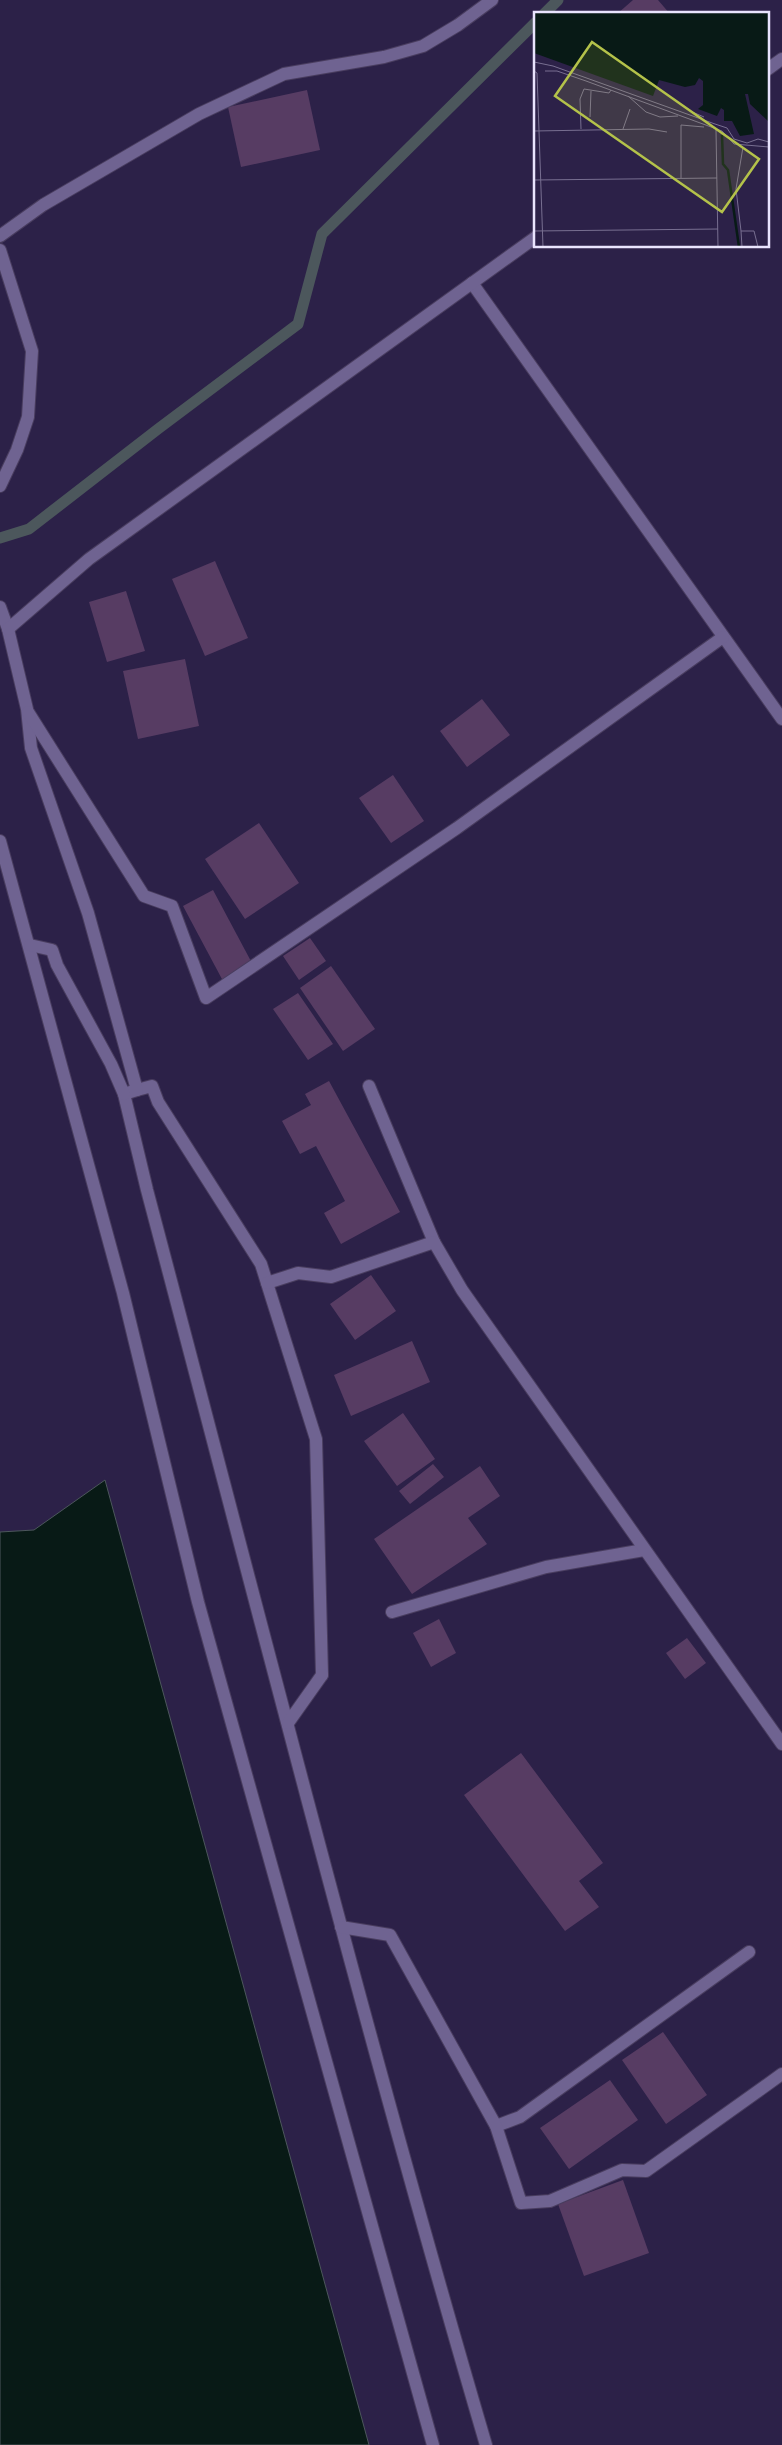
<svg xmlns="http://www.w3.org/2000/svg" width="782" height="2445" font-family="'Open Sans',sans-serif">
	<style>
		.water { fill: #081a16; stroke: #4c575c }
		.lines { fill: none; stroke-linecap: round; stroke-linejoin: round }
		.stream { stroke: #4c575c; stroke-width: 11 }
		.building { fill: #573c63 }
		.service-casing { stroke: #493d5f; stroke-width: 14 }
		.minor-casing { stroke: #493d5f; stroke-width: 14 }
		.service { stroke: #6f6391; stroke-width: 12 }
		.minor { stroke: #6f6391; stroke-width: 12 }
		.inset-river { fill: none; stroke: #081a16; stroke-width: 2.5 }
		.inset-road { fill: none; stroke: #786f91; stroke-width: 1 }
		.view { fill: #b4c24a; fill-opacity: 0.15; stroke: #b4c24a; stroke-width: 2.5 }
		.inset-edge { fill: none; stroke: #e9e4fe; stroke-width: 2.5 }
	</style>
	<rect width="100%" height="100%" fill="#2c2148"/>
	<path class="water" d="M105,1480L369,2445H0V1532L34,1530Z"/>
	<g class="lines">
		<g class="stream">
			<path d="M544,14L558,0"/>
			<path d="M0,538L29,529L158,429L298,324L322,234L536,22"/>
		</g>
	</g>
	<g class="building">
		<path d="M633,0H658L670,14H617Z"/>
		<path d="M307,90L320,150L241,167L228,107Z"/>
		<path d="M215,561L248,638L205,656L172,579Z"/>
		<path d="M126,591L145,651L107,662L89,602Z"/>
		<path d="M185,659L199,726L138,739L123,671Z"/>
		<path d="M482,699L510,735L467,767L440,731Z"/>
		<path d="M393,775L424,821L391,843L359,798Z"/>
		<path d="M259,823L299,883L245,919L205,859Z"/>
		<path d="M213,890L253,965L223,981L183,906Z"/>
		<path d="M310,938L326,961L299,980L283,956Z"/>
		<path d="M331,966L375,1029L343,1051L300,988Z"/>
		<path d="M298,993L333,1044L308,1060L273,1009Z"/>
		<path d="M329,1081L400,1212L341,1244L324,1213L345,1201L316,1146L300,1154L282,1121L311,1105L305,1094Z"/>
		<path d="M371,1275L396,1311L355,1340L330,1304Z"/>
		<path d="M412,1341L430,1382L351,1416L334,1375Z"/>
		<path d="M403,1413L435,1459L397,1486L364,1441Z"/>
		<path d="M433,1464L444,1477L410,1504L399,1491Z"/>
		<path d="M480,1466L500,1496L468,1518L487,1544L412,1594L374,1539Z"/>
		<path d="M439,1619L456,1653L431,1667L413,1633Z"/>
		<path d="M687,1638L706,1663L685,1679L666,1653Z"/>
		<path d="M521,1753L603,1863L579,1881L599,1907L565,1931L464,1795Z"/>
		<path d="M663,2032L707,2095L666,2124L622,2060Z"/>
		<path d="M610,2080L638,2120L569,2169L540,2128Z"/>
		<path d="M623,2180L649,2253L584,2276L558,2204Z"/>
	</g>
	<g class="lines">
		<g class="service-casing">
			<g id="service">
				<path d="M369,1086L434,1242"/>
				<path d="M137,1090L152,1086L158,1102L261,1264L316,1439L322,1675"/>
				<path d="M392,1612L546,1567L644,1550"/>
				<path d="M496,2126L520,2117L749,1952"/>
			</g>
		</g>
		<g class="minor-casing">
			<g id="minor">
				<path d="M768,69L782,59"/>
				<path d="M0,236L43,205L199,114L284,74L384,57L423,46L458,25L492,0"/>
				<path d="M0,250L32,351L28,417L17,450L0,486"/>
				<path d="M472,283L782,719"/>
				<path d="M0,607L8,629L27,709L31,748L88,913L137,1090L124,1094L147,1190C258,1609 364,2029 486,2445"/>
				<path d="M8,629L89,559L536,237"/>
				<path d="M28,712L144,896L172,906L206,998L457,828L723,637"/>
				<path d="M0,841L123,1293L198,1602L433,2445"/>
				<path d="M30,945L52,950L57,965L111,1064L124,1094"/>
				<path d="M267,1283L298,1273L331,1277L434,1242L462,1290L782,1744"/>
				<path d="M288,1723L322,1675"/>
				<path d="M341,1927L390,1935L496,2126L521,2203L550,2201L622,2170L646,2171L782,2074"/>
			</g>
		</g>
		<use href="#service" class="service"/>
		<use href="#minor" class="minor"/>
	</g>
	<g transform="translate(534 12)">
		<rect width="235" height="235" fill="#2c2148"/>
		<path d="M0,0H235V110L216,92L214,82H211L220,122L206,124L198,109H190V98L187,96L183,104L164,97L169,93V69L165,66L161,73L151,75L125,68L119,84L0,41Z" fill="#081a16"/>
		<path class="inset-river" d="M188,123L189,152L194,158L205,235"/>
		<path class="inset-road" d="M0,50L19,54L181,112L193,116L200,127L213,131L224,127L235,130M0,59L3,61L9,235M11,59H23L52,69L188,119L200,132L235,135M94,84L112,100L126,105L144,104M156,99L170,105M56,105L57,79M47,117L46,87L50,77L75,81L77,78M89,117L96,97M182,118L184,235M0,119L115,117L133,120M209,135L202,177L207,219H220L224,235M147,166V113L170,115M0,168L183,166M0,219L184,217M207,219L208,235"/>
		<path class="view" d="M58,30L225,147L188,200L21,84Z"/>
		<rect width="235" height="235" class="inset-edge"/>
	</g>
</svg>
